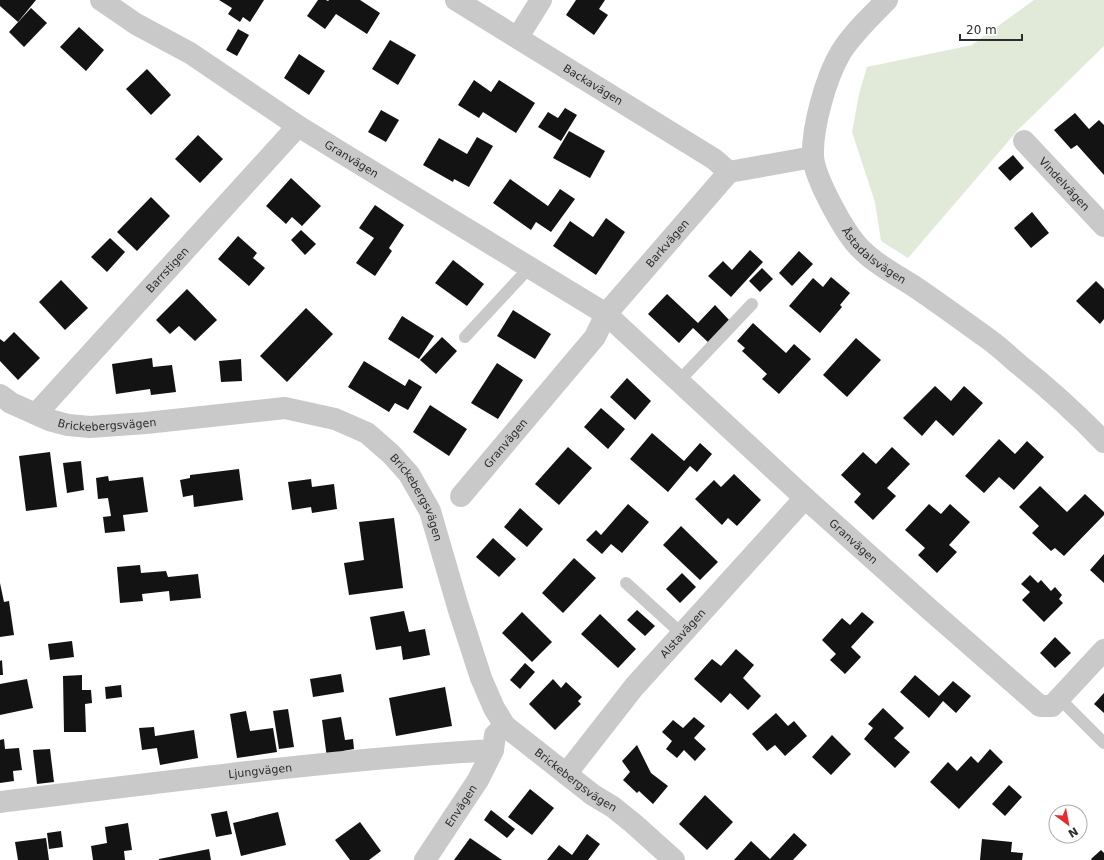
<svg xmlns="http://www.w3.org/2000/svg" width="1104" height="860" font-family="'DejaVu Sans',sans-serif">
	<style>
		.green { fill: #e1ead8 }
		.building { fill: #131313 }
		.lines { fill: none; stroke-linecap: round; stroke-linejoin: round }
		.lane { stroke: #c9c9c9; stroke-width: 12 }
		.street { stroke: #c9c9c9; stroke-width: 22 }
		.labels { text-anchor: middle; stroke-width: 4; stroke-linejoin: round; paint-order: stroke }
		.street-label { font-size: 11px; fill: #2c2c2c; stroke: #fff }
	</style>
	<rect width="100%" height="100%" fill="#fff"/>
	<path class="green" d="M1034,0H1104V46L1018,130L908,258L881,241L875,202L852,132L859,94L867,67L972,45Z"/>
	<g class="building">
		<path d="M0,0H36L18,22L0,6Z"/>
		<path d="M219,0H264L250,22L243,17L240,22L228,14L232,8Z"/>
		<path d="M318,0H326L328,1L329,0H360L380,13L367,34L336,14L325,29L307,16Z"/>
		<path d="M576,0H605L599,9L608,15L594,35L566,15Z"/>
		<path d="M31,8L47,23L24,47L9,32Z"/>
		<path d="M79,27L104,50L86,71L60,47Z"/>
		<path d="M238,29L249,35L237,56L226,50Z"/>
		<path d="M390,40L416,55L398,85L372,69Z"/>
		<path d="M299,54L325,71L309,95L284,78Z"/>
		<path d="M147,69L171,95L151,115L126,89Z"/>
		<path d="M474,80L491,92L499,80L535,103L516,133L483,112L479,118L458,105Z"/>
		<path d="M565,108L577,115L561,141L538,127L548,112L558,118Z"/>
		<path d="M381,110L399,120L386,142L368,132Z"/>
		<path d="M1075,113L1089,129L1099,120L1104,125V175L1077,145L1071,149L1054,130Z"/>
		<path d="M569,131L605,151L590,178L553,158Z"/>
		<path d="M198,135L223,159L200,183L175,159Z"/>
		<path d="M477,137L493,146L469,187L454,179L453,182L423,165L439,138L467,154Z"/>
		<path d="M1013,155L1024,168L1010,181L998,168Z"/>
		<path d="M291,178L321,206L302,226L292,217L286,224L266,206Z"/>
		<path d="M510,179L548,206L560,189L575,199L551,232L536,222L531,230L493,203Z"/>
		<path d="M151,197L170,216L137,251L117,232Z"/>
		<path d="M375,205L404,225L389,248L392,251L375,276L356,263L374,238L359,228Z"/>
		<path d="M1032,212L1049,233L1031,248L1014,228Z"/>
		<path d="M606,218L625,232L596,275L553,246L570,221L593,237Z"/>
		<path d="M301,230L316,244L305,255L291,240Z"/>
		<path d="M238,236L257,253L253,258L265,268L249,286L218,259Z"/>
		<path d="M110,238L125,252L107,272L91,257Z"/>
		<path d="M750,250L763,262L731,297L708,276L723,261L732,270Z"/>
		<path d="M799,251L813,264L792,286L779,273Z"/>
		<path d="M453,260L484,284L467,306L435,283Z"/>
		<path d="M762,268L773,279L760,292L749,281Z"/>
		<path d="M831,277L850,293L840,305L842,307L820,333L789,306L813,278L823,287Z"/>
		<path d="M61,280L88,308L65,330L39,302Z"/>
		<path d="M1096,281L1104,289V319L1100,324L1076,301Z"/>
		<path d="M187,289L217,320L195,341L179,326L170,334L156,320Z"/>
		<path d="M667,294L698,323L715,305L730,321L709,343L693,328L679,343L648,314Z"/>
		<path d="M306,308L333,334L287,382L260,356Z"/>
		<path d="M513,310L551,334L535,359L497,336Z"/>
		<path d="M402,316L434,336L419,359L388,339Z"/>
		<path d="M753,323L786,353L794,344L811,359L779,394L762,379L767,374L742,351L745,348L737,341Z"/>
		<path d="M14,332L40,358L18,380L0,361V339L4,342Z"/>
		<path d="M442,337L457,351L436,374L420,360Z"/>
		<path d="M856,338L881,360L847,397L823,375Z"/>
		<path d="M152,358L153,367L172,365L176,392L151,395L150,389L116,394L112,364Z"/>
		<path d="M241,359L242,381L221,382L219,361Z"/>
		<path d="M364,361L405,386L409,379L422,387L408,410L395,403L389,412L348,387Z"/>
		<path d="M497,363L523,380L498,419L471,403Z"/>
		<path d="M627,378L651,401L635,420L610,397Z"/>
		<path d="M935,386L951,401L964,386L983,403L953,436L936,420L922,436L903,418Z"/>
		<path d="M430,405L467,429L449,456L413,432Z"/>
		<path d="M601,408L625,429L608,449L584,427Z"/>
		<path d="M652,433L684,461L700,443L712,454L697,472L690,466L668,492L630,459Z"/>
		<path d="M999,439L1015,454L1027,441L1044,457L1014,490L999,477L984,493L965,476Z"/>
		<path d="M568,447L592,468L559,505L535,484Z"/>
		<path d="M892,447L910,464L887,488L896,496L873,520L854,502L861,494L841,475L863,452L876,464Z"/>
		<path d="M50,452L57,507L26,511L19,456Z"/>
		<path d="M81,461L84,490L67,493L63,463Z"/>
		<path d="M239,469L243,500L194,507L193,495L183,497L180,480L190,478V475Z"/>
		<path d="M734,474L761,500L737,526L728,518L722,525L695,499L714,480L721,487Z"/>
		<path d="M108,476L109,481L143,477L148,512L123,515L125,531L105,533L103,517L111,516L108,498L98,499L96,478Z"/>
		<path d="M311,479L312,487L334,484L337,509L312,513L311,507L292,510L288,482Z"/>
		<path d="M1040,486L1067,512L1085,494L1104,512V515L1064,556L1055,548L1051,551L1032,533L1039,526L1019,507Z"/>
		<path d="M628,504L649,522L622,553L611,544L602,554L586,540L596,530L601,535Z"/>
		<path d="M929,504L941,514L950,504L970,522L949,545L957,552L937,573L918,555L925,548L905,530Z"/>
		<path d="M520,508L543,529L527,547L504,527Z"/>
		<path d="M394,518L403,588L349,595L344,563L364,560L359,522Z"/>
		<path d="M681,526L718,562L700,580L663,545Z"/>
		<path d="M493,538L516,559L499,577L476,557Z"/>
		<path d="M1104,554V583L1090,570Z"/>
		<path d="M574,558L596,578L563,613L542,593Z"/>
		<path d="M140,565L141,573L166,571L168,577L198,574L201,598L170,601L169,591L142,594L143,601L120,603L117,567Z"/>
		<path d="M682,573L696,587L680,603L666,589Z"/>
		<path d="M1030,575L1038,583L1041,580L1051,591L1055,587L1062,595L1059,599L1063,603L1044,622L1022,600L1030,592L1021,584Z"/>
		<path d="M0,583L4,602L9,601L14,635L0,637Z"/>
		<path d="M637,610L655,626L645,636L627,620Z"/>
		<path d="M404,611L409,632L425,629L430,655L403,660L401,646L376,650L370,617Z"/>
		<path d="M522,612L552,642L532,662L502,633Z"/>
		<path d="M862,612L874,622L851,647L861,657L845,674L830,660L836,654L822,640L842,618L850,625Z"/>
		<path d="M600,614L636,649L618,668L581,634Z"/>
		<path d="M1055,637L1071,653L1055,668L1040,653Z"/>
		<path d="M72,641L74,657L50,660L48,644Z"/>
		<path d="M736,649L754,665L743,678L761,696L748,710L730,693L721,703L694,679L712,659L721,666Z"/>
		<path d="M2,660L3,675H0V661Z"/>
		<path d="M525,663L535,672L520,689L510,680Z"/>
		<path d="M341,674L344,692L313,697L310,679Z"/>
		<path d="M82,675V690H91L92,703L85,704L86,732H64L63,676Z"/>
		<path d="M915,675L939,696L953,681L971,696L956,713L943,701L929,718L900,692Z"/>
		<path d="M27,679L33,708L0,715V684Z"/>
		<path d="M553,679L561,688L566,682L582,697L578,701L581,704L555,730L529,704Z"/>
		<path d="M121,685L122,697L106,699L105,687Z"/>
		<path d="M445,687L452,726L396,736L389,698Z"/>
		<path d="M1104,693V713L1094,704Z"/>
		<path d="M883,708L904,728L894,738L910,752L895,768L864,739L873,728L868,724Z"/>
		<path d="M288,709L294,747L279,749L273,711Z"/>
		<path d="M246,711L250,731L273,728L277,752L237,758L230,714Z"/>
		<path d="M776,713L788,726L794,721L807,736L785,756L775,745L767,751L752,734Z"/>
		<path d="M341,717L345,740L353,739L354,749L343,751L344,756L327,758L322,720Z"/>
		<path d="M694,717L705,726L694,738L706,749L695,761L684,750L677,758L666,749L672,741L662,732L673,720L683,728Z"/>
		<path d="M154,727L155,736L194,730L198,758L160,765L157,748L142,750L139,728Z"/>
		<path d="M832,735L851,754L831,775L812,757Z"/>
		<path d="M4,739L5,749L19,748L22,770L13,771L14,781L0,783V740Z"/>
		<path d="M637,745L651,773L668,786L653,804L639,791L637,793L623,780L630,772L622,761Z"/>
		<path d="M50,749L54,782L37,784L33,750Z"/>
		<path d="M990,749L1003,762L959,809L930,782L948,762L957,771L971,756L978,763Z"/>
		<path d="M1009,785L1022,797L1005,816L992,804Z"/>
		<path d="M530,789L554,808L532,835L508,817Z"/>
		<path d="M705,795L733,822L707,850L679,824Z"/>
		<path d="M491,810L515,829L507,838L484,820Z"/>
		<path d="M227,811L232,834L216,837L211,814Z"/>
		<path d="M278,812L286,845L241,856L233,823Z"/>
		<path d="M360,822L381,851L369,860H350L335,840Z"/>
		<path d="M128,823L132,850L124,851L125,860H93L91,846L107,843L105,827Z"/>
		<path d="M61,831L63,847L49,849L47,833Z"/>
		<path d="M794,833L807,845L793,860H734L751,841L770,859Z"/>
		<path d="M587,834L600,844L588,860H547L559,845L572,855Z"/>
		<path d="M46,838L49,860H18L15,842Z"/>
		<path d="M470,838L502,860H454Z"/>
		<path d="M982,839L1012,842L1011,852L1023,853L1022,860H980Z"/>
		<path d="M209,849L211,860H159V859Z"/>
		<path d="M1101,850L1104,853V860H1092L1091,859Z"/>
	</g>
	<g class="lines">
		<g class="lane">
			<path d="M465,337L530,267"/>
			<path d="M679,381L752,304"/>
			<path d="M626,583L682,634"/>
			<path d="M1059,698L1104,743"/>
		</g>
		<g class="street">
			<path id="s1" d="M101,0L136,24L190,53L298,126L355,161L606,314L805,498L928,608L1040,706H1052L1104,650"/>
			<path id="s2" d="M456,0L714,159L729,172"/>
			<path id="s3" d="M887,0C871,16 853,33 841,52C826,77 812,127 813,156C814,177 843,229 857,245C873,263 895,274 915,287C939,303 963,321 987,338C997,345 1007,354 1017,363C1047,387 1077,414 1104,442"/>
			<path d="M518,37L541,0"/>
			<path id="s4" d="M1024,141L1104,226"/>
			<path d="M729,172L813,157"/>
			<path id="s5" d="M0,395L11,403L49,420L68,425L90,427L146,423L285,408L335,419L367,433L391,454L409,474L430,511L458,607L481,678L494,708L505,726L593,795L613,807L634,824L674,860"/>
			<path id="s6" d="M36,414L298,126"/>
			<path id="s7" d="M461,496L595,337L606,314L729,172"/>
			<path id="s8" d="M566,774L634,687L805,498"/>
			<path id="s9" d="M0,802C164,782 328,760 493,750L495,735L505,726"/>
			<path id="s10" d="M425,860L478,780L493,750"/>
		</g>
	</g>
	<g class="labels">
		<g class="street-label">
			<text dy="4" stroke="none"><textPath href="#s2" startOffset="161">Backavägen</textPath></text>
			<text dy="4" stroke="none"><textPath href="#s1" startOffset="297">Granvägen</textPath></text>
			<text dy="4" stroke="none"><textPath href="#s4" startOffset="59">Vindelvägen</textPath></text>
			<text dy="4" stroke="none"><textPath href="#s7" startOffset="327">Barkvägen</textPath></text>
			<text dy="4" stroke="none"><textPath href="#s3" startOffset="298">Åstadalsvägen</textPath></text>
			<text dy="4" stroke="none"><textPath href="#s6" startOffset="195">Barrstigen</textPath></text>
			<text dy="4" stroke="none"><textPath href="#s5" startOffset="114">Brickebergsvägen</textPath></text>
			<text dy="4" stroke="none"><textPath href="#s7" startOffset="69">Granvägen</textPath></text>
			<text dy="4" stroke="none"><textPath href="#s5" startOffset="462">Brickebergsvägen</textPath></text>
			<text dy="4" stroke="none"><textPath href="#s1" startOffset="931">Granvägen</textPath></text>
			<text dy="4" stroke="none"><textPath href="#s8" startOffset="183">Alstavägen</textPath></text>
			<text dy="4" stroke="none"><textPath href="#s9" startOffset="262">Ljungvägen</textPath></text>
			<text dy="4" stroke="none"><textPath href="#s5" startOffset="798">Brickebergsvägen</textPath></text>
			<text dy="4" stroke="none"><textPath href="#s10" startOffset="65">Envägen</textPath></text>
		</g>
	</g>
	<g transform="translate(1068 824) rotate(148)"><circle r="19" fill="#ffffff" stroke="#ababab"/>
	<path d="M0-3L7 15L0 10L-7 15Z" fill="#e62a2e"/>
	<text y="-6" font-size="11" font-weight="bold" text-anchor="middle" fill="#2c2c2c">N</text>
	</g>
	<path d="M960 34v6h62v-6" fill="none" stroke="#2c2c2c" stroke-width="2"/>
	<text x="966" y="34" font-size="12" fill="#2c2c2c" stroke="#ffffff" stroke-width="3" paint-order="stroke">20 m</text>
</svg>
